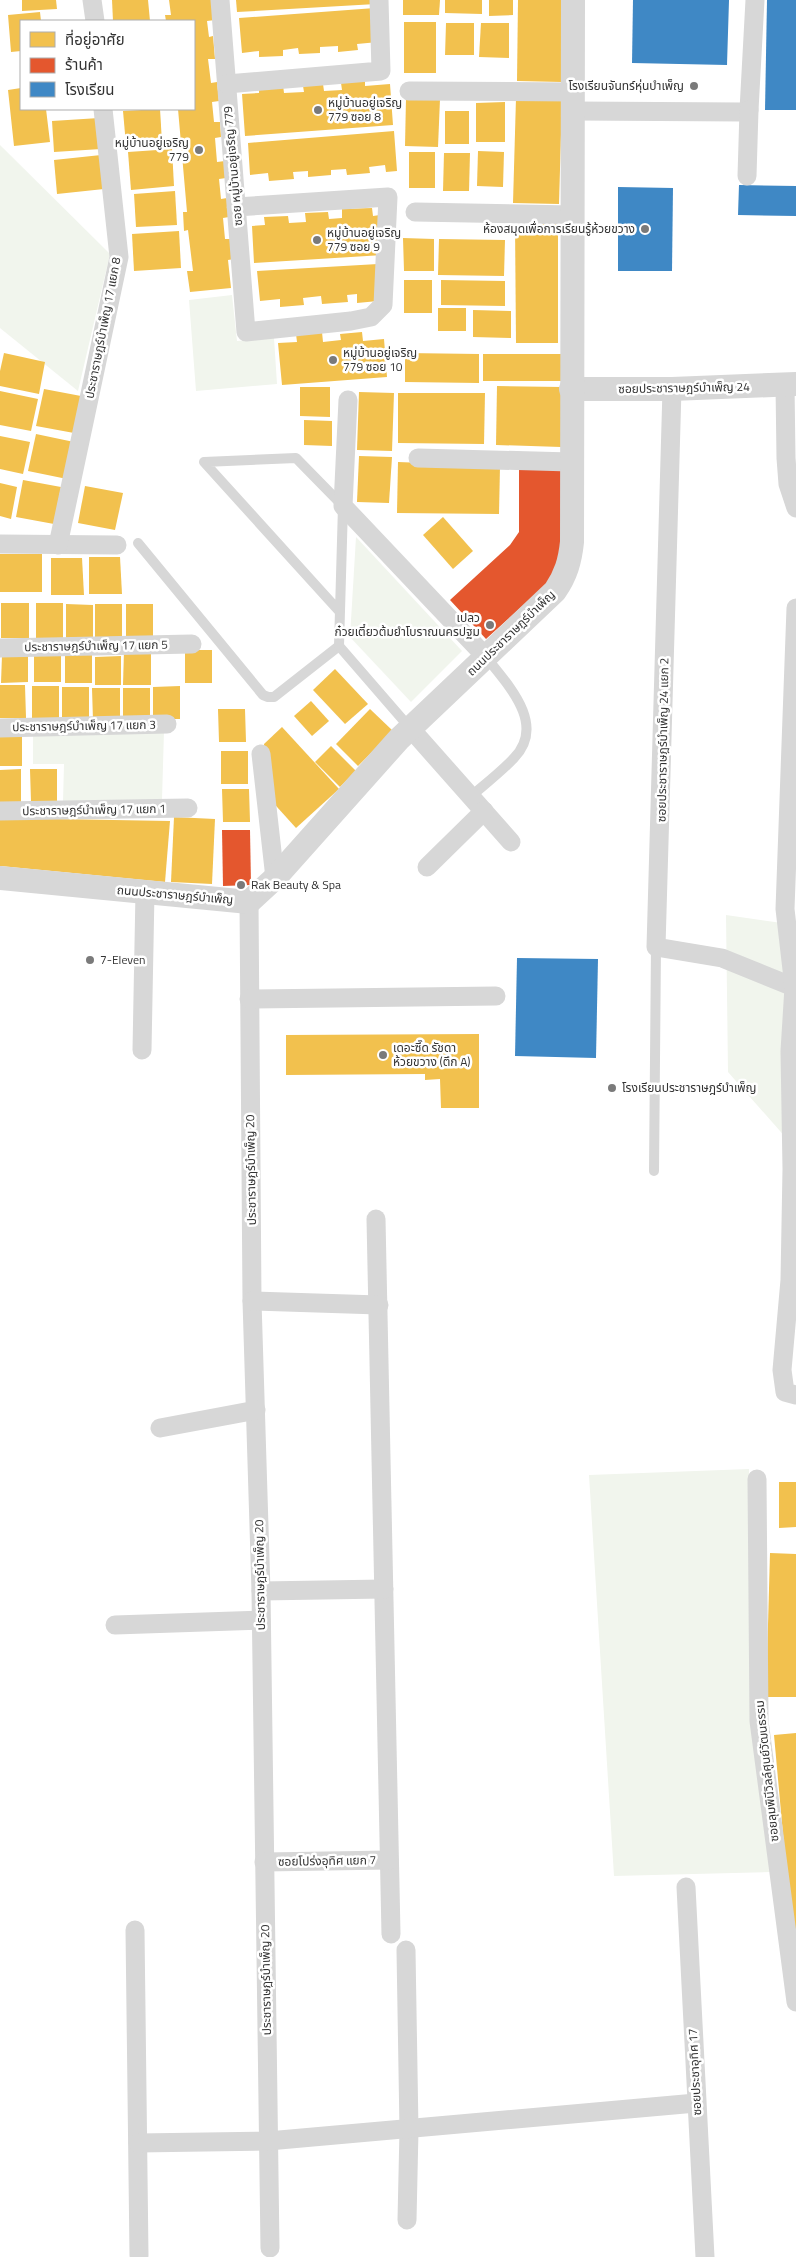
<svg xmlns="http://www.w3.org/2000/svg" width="796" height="2257" font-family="'Titillium Web','Noto Sans Thai',sans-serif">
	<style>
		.green { fill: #f1f5ed }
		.homes { fill: #f2c14e }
		.shops { fill: #e4572e }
		.schools { fill: #3f88c5 }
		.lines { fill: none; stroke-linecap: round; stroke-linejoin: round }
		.service { stroke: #d7d7d7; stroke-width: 10 }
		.minor { stroke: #d7d7d7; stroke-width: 19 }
		.tertiary { stroke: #d7d7d7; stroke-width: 24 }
		.poi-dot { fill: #7a7a7a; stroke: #fff; stroke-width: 2 }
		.labels { text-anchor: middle; stroke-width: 5; stroke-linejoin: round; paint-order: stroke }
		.poi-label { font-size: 12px; fill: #333; stroke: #fff; text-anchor: start }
		.street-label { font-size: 12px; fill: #333; stroke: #fff }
	</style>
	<rect width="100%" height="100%" fill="#fff"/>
	<g class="green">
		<path d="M0,145L110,254L78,391L0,328Z"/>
		<path d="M232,295L237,341L274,338L277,384L196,391L189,300Z"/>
		<path d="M356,537L462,651L411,702L350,637Z"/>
		<path d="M164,731L162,800L63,802L64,764H33V733Z"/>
		<path d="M726,915L782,923L786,1000L787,1139L728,1072Z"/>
		<path d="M749,1469L750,1699L770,1872L614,1876L589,1475Z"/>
	</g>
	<g class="homes">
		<path d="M22,0H56L57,9L22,11Z"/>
		<path d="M112,0H148L150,21H113Z"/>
		<path d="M169,0H213L215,20L207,21L209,37L213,36L215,59H208L211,83L217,82L219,101L212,102L214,122H220L221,137L215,138L217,162L225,161L226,178L219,179L221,199L227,198L229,217L223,218L225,239H232L234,259L228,260L231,288L190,292L187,271H193L188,230L184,231L183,212H187L178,109H194V21H166L165,15H171Z"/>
		<path d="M236,0H376V4L237,12Z"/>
		<path d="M403,0H440L439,15H403Z"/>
		<path d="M445,0H482V14L445,13Z"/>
		<path d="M489,0H513V15L489,16Z"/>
		<path d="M518,0H564L562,82L517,81Z"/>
		<path d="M375,8L378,42L357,44L358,50L338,52V46L320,47V53L299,54L298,48L283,50V56L259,57V51L242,53L239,18Z"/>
		<path d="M40,12L41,21H21V51L11,52L8,15Z"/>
		<rect x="404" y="22" width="32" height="51"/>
		<path d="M446,23H474V55H445Z"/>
		<path d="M481,23H509V58L479,57Z"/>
		<path d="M365,81V86L390,84L393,125L245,136L242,94L259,93V87L283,85L284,93L304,92L303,86L323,84L324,91L342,90L341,83Z"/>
		<path d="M21,88V109H46L50,142L14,146L8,90Z"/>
		<path d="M406,98L440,99L438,147L405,146Z"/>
		<path d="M516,98L562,99L559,204L513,203Z"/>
		<path d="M505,102V142H476V103Z"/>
		<path d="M160,109L162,142L126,145L123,111Z"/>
		<rect x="445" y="111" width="24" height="33"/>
		<path d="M99,118L101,149L54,152L52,121Z"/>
		<path d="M394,131L397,171L386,172L385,165L369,167L370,173L347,175L346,169L331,170V175L308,177V171L293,172L294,179L269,181L268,173L250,175L248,143Z"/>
		<path d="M172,149L174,186L131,190L128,152Z"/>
		<path d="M478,151L504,152L503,187L477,186Z"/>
		<rect x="409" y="152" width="26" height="36"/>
		<path d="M444,153H470L469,191H443Z"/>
		<path d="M101,155L104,189L57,194L54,160Z"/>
		<path d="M175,191L177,225L136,227L134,194Z"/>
		<path d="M372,208L373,216L380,215L383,255L254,263L252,226L265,225L264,217L288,216L289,223L306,222L305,213L328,212L329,219L342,218V209Z"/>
		<path d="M515,224H558V343H516Z"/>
		<path d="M179,231L181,268L134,271L132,234Z"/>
		<path d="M403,238L434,239V271H404Z"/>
		<path d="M439,239L505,240L504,276L438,275Z"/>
		<path d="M378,264V301L357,303V294L347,295L348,302L322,304L321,296L303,298L304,305L280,307V299L260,301L257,271Z"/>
		<rect x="404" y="280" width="28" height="33"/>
		<path d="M441,280L505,281V306L441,305Z"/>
		<rect x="438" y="308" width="28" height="23"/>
		<path d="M473,310L511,311V338L473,337Z"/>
		<path d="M322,332L323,342L341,340L340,334L362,332L363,341L384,339L387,377L282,385L278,343L297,342L296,334Z"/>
		<path d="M4,353L45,362L39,394L0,386V371Z"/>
		<path d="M405,353L479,354V383L405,382Z"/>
		<rect x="483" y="354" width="78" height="27"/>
		<path d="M497,386L562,387L561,447L496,445Z"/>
		<path d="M300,387H330V417L300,416Z"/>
		<path d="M44,389L81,396L74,433L36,426Z"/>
		<path d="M0,391L38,399L31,431L0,425Z"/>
		<path d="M359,392L394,393L392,451L357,450Z"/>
		<path d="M398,393H485L484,444L398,443Z"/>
		<path d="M304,420L332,421V446L304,445Z"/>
		<path d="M36,434L74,442L67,479L28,471Z"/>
		<path d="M0,436L30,442L23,474L0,469Z"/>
		<path d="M359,456L392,457L389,503L357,502Z"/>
		<path d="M398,462L500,466L499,514L397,513Z"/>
		<path d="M23,480L61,487L54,524L16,517Z"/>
		<path d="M0,483L17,487L11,519L0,516Z"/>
		<path d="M85,486L123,493L115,530L78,523Z"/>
		<path d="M443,517L473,551L453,569L423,535Z"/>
		<rect x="0" y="554" width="42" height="38"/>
		<path d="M89,557H120L122,594H89Z"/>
		<path d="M51,558H82L84,595H51Z"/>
		<rect x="1" y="603" width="28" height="35"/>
		<path d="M36,603H63V638L36,639Z"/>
		<path d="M66,604L93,605V640H66Z"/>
		<rect x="95" y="604" width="27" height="35"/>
		<rect x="126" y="604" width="27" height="35"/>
		<path d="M124,650H151V685H123Z"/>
		<rect x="185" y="650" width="27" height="33"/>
		<path d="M28,654V682L1,683L2,655Z"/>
		<rect x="34" y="654" width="27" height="28"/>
		<rect x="65" y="655" width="27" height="28"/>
		<path d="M121,656V685H95V657Z"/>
		<path d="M335,669L368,704L345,724L313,690Z"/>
		<path d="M0,685H25L26,718H0Z"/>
		<rect x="32" y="686" width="27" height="33"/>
		<path d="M180,686V719H153V687Z"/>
		<path d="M62,687H89V719L62,720Z"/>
		<path d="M92,688H120V720L93,721Z"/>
		<path d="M123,688H150V720L123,721Z"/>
		<path d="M311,701L329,721L312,736L294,716Z"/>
		<path d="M218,709H245L246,742H219Z"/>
		<path d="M370,709L393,731L358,766L336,744Z"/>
		<path d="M282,727L339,789L296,828L268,797L264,744Z"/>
		<rect x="0" y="733" width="22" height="33"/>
		<path d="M331,746L356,771L340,787L315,762Z"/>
		<rect x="221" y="751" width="27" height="33"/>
		<path d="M21,769V802H0V770Z"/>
		<path d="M30,769H57V802H31Z"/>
		<path d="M222,789H249L250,822H223Z"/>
		<path d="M174,817L215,819L212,884L171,882Z"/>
		<path d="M0,818L170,821L165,882L0,866Z"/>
		<path d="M479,1034V1108H441L440,1079L425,1080V1074L286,1075V1035Z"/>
		<path d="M779,1482H796V1527L779,1528Z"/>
		<path d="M770,1553L796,1554V1697H766Z"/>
		<path d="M796,1733V1966H795L774,1735Z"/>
	</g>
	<g class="shops">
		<path d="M519,468L562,469L561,558L549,582L486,639L450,600L510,545L519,532Z"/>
		<path d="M222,830H250L251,885L223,886Z"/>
	</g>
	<g class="schools">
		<path d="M633,0H729L727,65L632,63Z"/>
		<path d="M767,0H796V110H765Z"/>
		<path d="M739,185L796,186V216L738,215Z"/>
		<path d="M618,187L673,188L672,271H618Z"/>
		<path d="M517,958L598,959L596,1058L515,1056Z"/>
	</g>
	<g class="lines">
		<g class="service">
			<path d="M138,543L263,695L268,697H274L339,646"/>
			<path d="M339,611L204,462L296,458L343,506L339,646L410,728"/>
			<path d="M476,792C489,781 503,770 514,758C547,724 507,684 486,657"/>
			<path d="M654,1171L656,947"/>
		</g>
		<g class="minor">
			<path d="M92,0L95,21"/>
			<path d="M220,0L246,332L351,321L371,317L383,305L388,197L236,207"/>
			<path d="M227,84L381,71L379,0"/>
			<path d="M409,91L573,92"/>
			<path d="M573,111L743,112L749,110L755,0"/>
			<path d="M747,176L749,110"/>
			<path d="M415,212L572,215"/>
			<path d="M785,385L786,458L788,484L796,508"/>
			<path d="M672,389L656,947L722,958L796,988"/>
			<path d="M348,400L343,506L486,657"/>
			<path d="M418,458L571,462"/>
			<path d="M0,544L117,545"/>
			<path d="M58,545L119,257L103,109"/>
			<path d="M796,608L785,909L794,987L790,1051L792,1169L790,1280L782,1370L785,1392L796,1395"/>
			<path d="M0,648L192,644"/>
			<path d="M0,728L167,724"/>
			<path d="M411,729L511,842"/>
			<path d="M261,754L275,878"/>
			<path d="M0,811L188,808"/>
			<path d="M427,867L484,811"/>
			<path d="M249,902L252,1301L261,1591L270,2248"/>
			<path d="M249,999L496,996"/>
			<path d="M142,1050L145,892"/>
			<path d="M376,1219L391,1934"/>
			<path d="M252,1301L379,1305"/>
			<path d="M160,1428L256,1410"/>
			<path d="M757,1479L759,1721L796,2002"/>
			<path d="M261,1591L384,1589"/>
			<path d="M115,1625L261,1620"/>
			<path d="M264,1862L389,1860"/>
			<path d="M686,1887L705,2257"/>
			<path d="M135,1930L139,2255"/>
			<path d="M406,1950L409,2130L407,2220"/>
			<path d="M138,2143L268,2141L696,2103"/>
		</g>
		<g class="tertiary">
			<path d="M571,389H672L796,384"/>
			<path d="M0,878L249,902L275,878L399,739L555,591C566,575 570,561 572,542L573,0"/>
		</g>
	</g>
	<g class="poi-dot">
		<circle cx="694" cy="86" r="5"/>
		<circle cx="318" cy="110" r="5"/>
		<circle cx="199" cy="150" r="5"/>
		<circle cx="645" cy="229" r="5"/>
		<circle cx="317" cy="240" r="5"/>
		<circle cx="333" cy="360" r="5"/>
		<circle cx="490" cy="625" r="5"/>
		<circle cx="241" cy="885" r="5"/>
		<circle cx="90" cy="960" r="5"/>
		<circle cx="383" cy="1055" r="5"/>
		<circle cx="612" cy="1088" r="5"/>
	</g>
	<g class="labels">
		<g class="poi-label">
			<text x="684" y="90" text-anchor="end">โรงเรียนจันทร์หุ่นบำเพ็ญ</text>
			<text x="328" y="107">หมู่บ้านอยู่เจริญ<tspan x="328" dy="14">779 ซอย 8</tspan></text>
			<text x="189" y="147" text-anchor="end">หมู่บ้านอยู่เจริญ<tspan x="189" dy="14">779</tspan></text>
			<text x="635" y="233" text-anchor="end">ห้องสมุดเพื่อการเรียนรู้ห้วยขวาง</text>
			<text x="327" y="237">หมู่บ้านอยู่เจริญ<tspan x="327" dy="14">779 ซอย 9</tspan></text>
			<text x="343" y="357">หมู่บ้านอยู่เจริญ<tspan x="343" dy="14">779 ซอย 10</tspan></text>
			<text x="480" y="622" text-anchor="end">เปลว<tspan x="480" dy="14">ก๋วยเตี๋ยวต้มยำโบราณนครปฐม</tspan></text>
			<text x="251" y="889">Rak Beauty &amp; Spa</text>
			<text x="100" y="964">7-Eleven</text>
			<text x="393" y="1052">เดอะซี๊ด รัชดา<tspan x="393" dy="14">ห้วยขวาง (ตึก A)</tspan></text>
			<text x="622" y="1092">โรงเรียนประชาราษฎร์บำเพ็ญ</text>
		</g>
		<g class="street-label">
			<text transform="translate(233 166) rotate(-95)" y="4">ซอย หมู่บ้านอยู่เจริญ 779</text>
			<text transform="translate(103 328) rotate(-79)" y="4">ประชาราษฎร์บำเพ็ญ 17 แยก 8</text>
			<text transform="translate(684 388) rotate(-1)" y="4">ซอยประชาราษฎร์บำเพ็ญ 24</text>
			<text transform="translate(511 633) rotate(-44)" y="4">ถนนประชาราษฎร์บำเพ็ญ</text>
			<text transform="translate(96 646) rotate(-1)" y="4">ประชาราษฎร์บำเพ็ญ 17 แยก 5</text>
			<text transform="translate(84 726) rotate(-1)" y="4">ประชาราษฎร์บำเพ็ญ 17 แยก 3</text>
			<text transform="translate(663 740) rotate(-89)" y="4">ซอยประชาราษฎร์บำเพ็ญ 24 แยก 2</text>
			<text transform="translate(94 810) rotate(-1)" y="4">ประชาราษฎร์บำเพ็ญ 17 แยก 1</text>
			<text transform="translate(175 895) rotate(5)" y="4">ถนนประชาราษฎร์บำเพ็ญ</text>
			<text transform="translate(251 1170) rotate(-91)" y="4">ประชาราษฎร์บำเพ็ญ 20</text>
			<text transform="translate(260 1575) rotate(-91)" y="4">ประชาราษฎร์บำเพ็ญ 20</text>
			<text transform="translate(767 1771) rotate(-96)" y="4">ซอยลุมพินีวิลล์ศูนย์วัฒนธรรม</text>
			<text transform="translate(327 1861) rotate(-1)" y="4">ซอยโปร่งอุทิศ แยก 7</text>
			<text transform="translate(266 1980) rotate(-91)" y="4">ประชาราษฎร์บำเพ็ญ 20</text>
			<text transform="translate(695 2072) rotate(-93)" y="4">ซอยประชาอุทิศ 17</text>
		</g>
	</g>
	<rect x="20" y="20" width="175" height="90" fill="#ffffff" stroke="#adadad"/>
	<rect x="30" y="32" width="25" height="15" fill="#f2c14e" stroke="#adadad"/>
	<text x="65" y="45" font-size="15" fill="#333333">ที่อยู่อาศัย</text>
	<rect x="30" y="58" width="25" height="15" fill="#e4572e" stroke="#adadad"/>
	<text x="65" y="70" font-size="15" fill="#333333">ร้านค้า</text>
	<rect x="30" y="82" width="25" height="15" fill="#3f88c5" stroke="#adadad"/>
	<text x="65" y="95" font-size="15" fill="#333333">โรงเรียน</text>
</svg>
